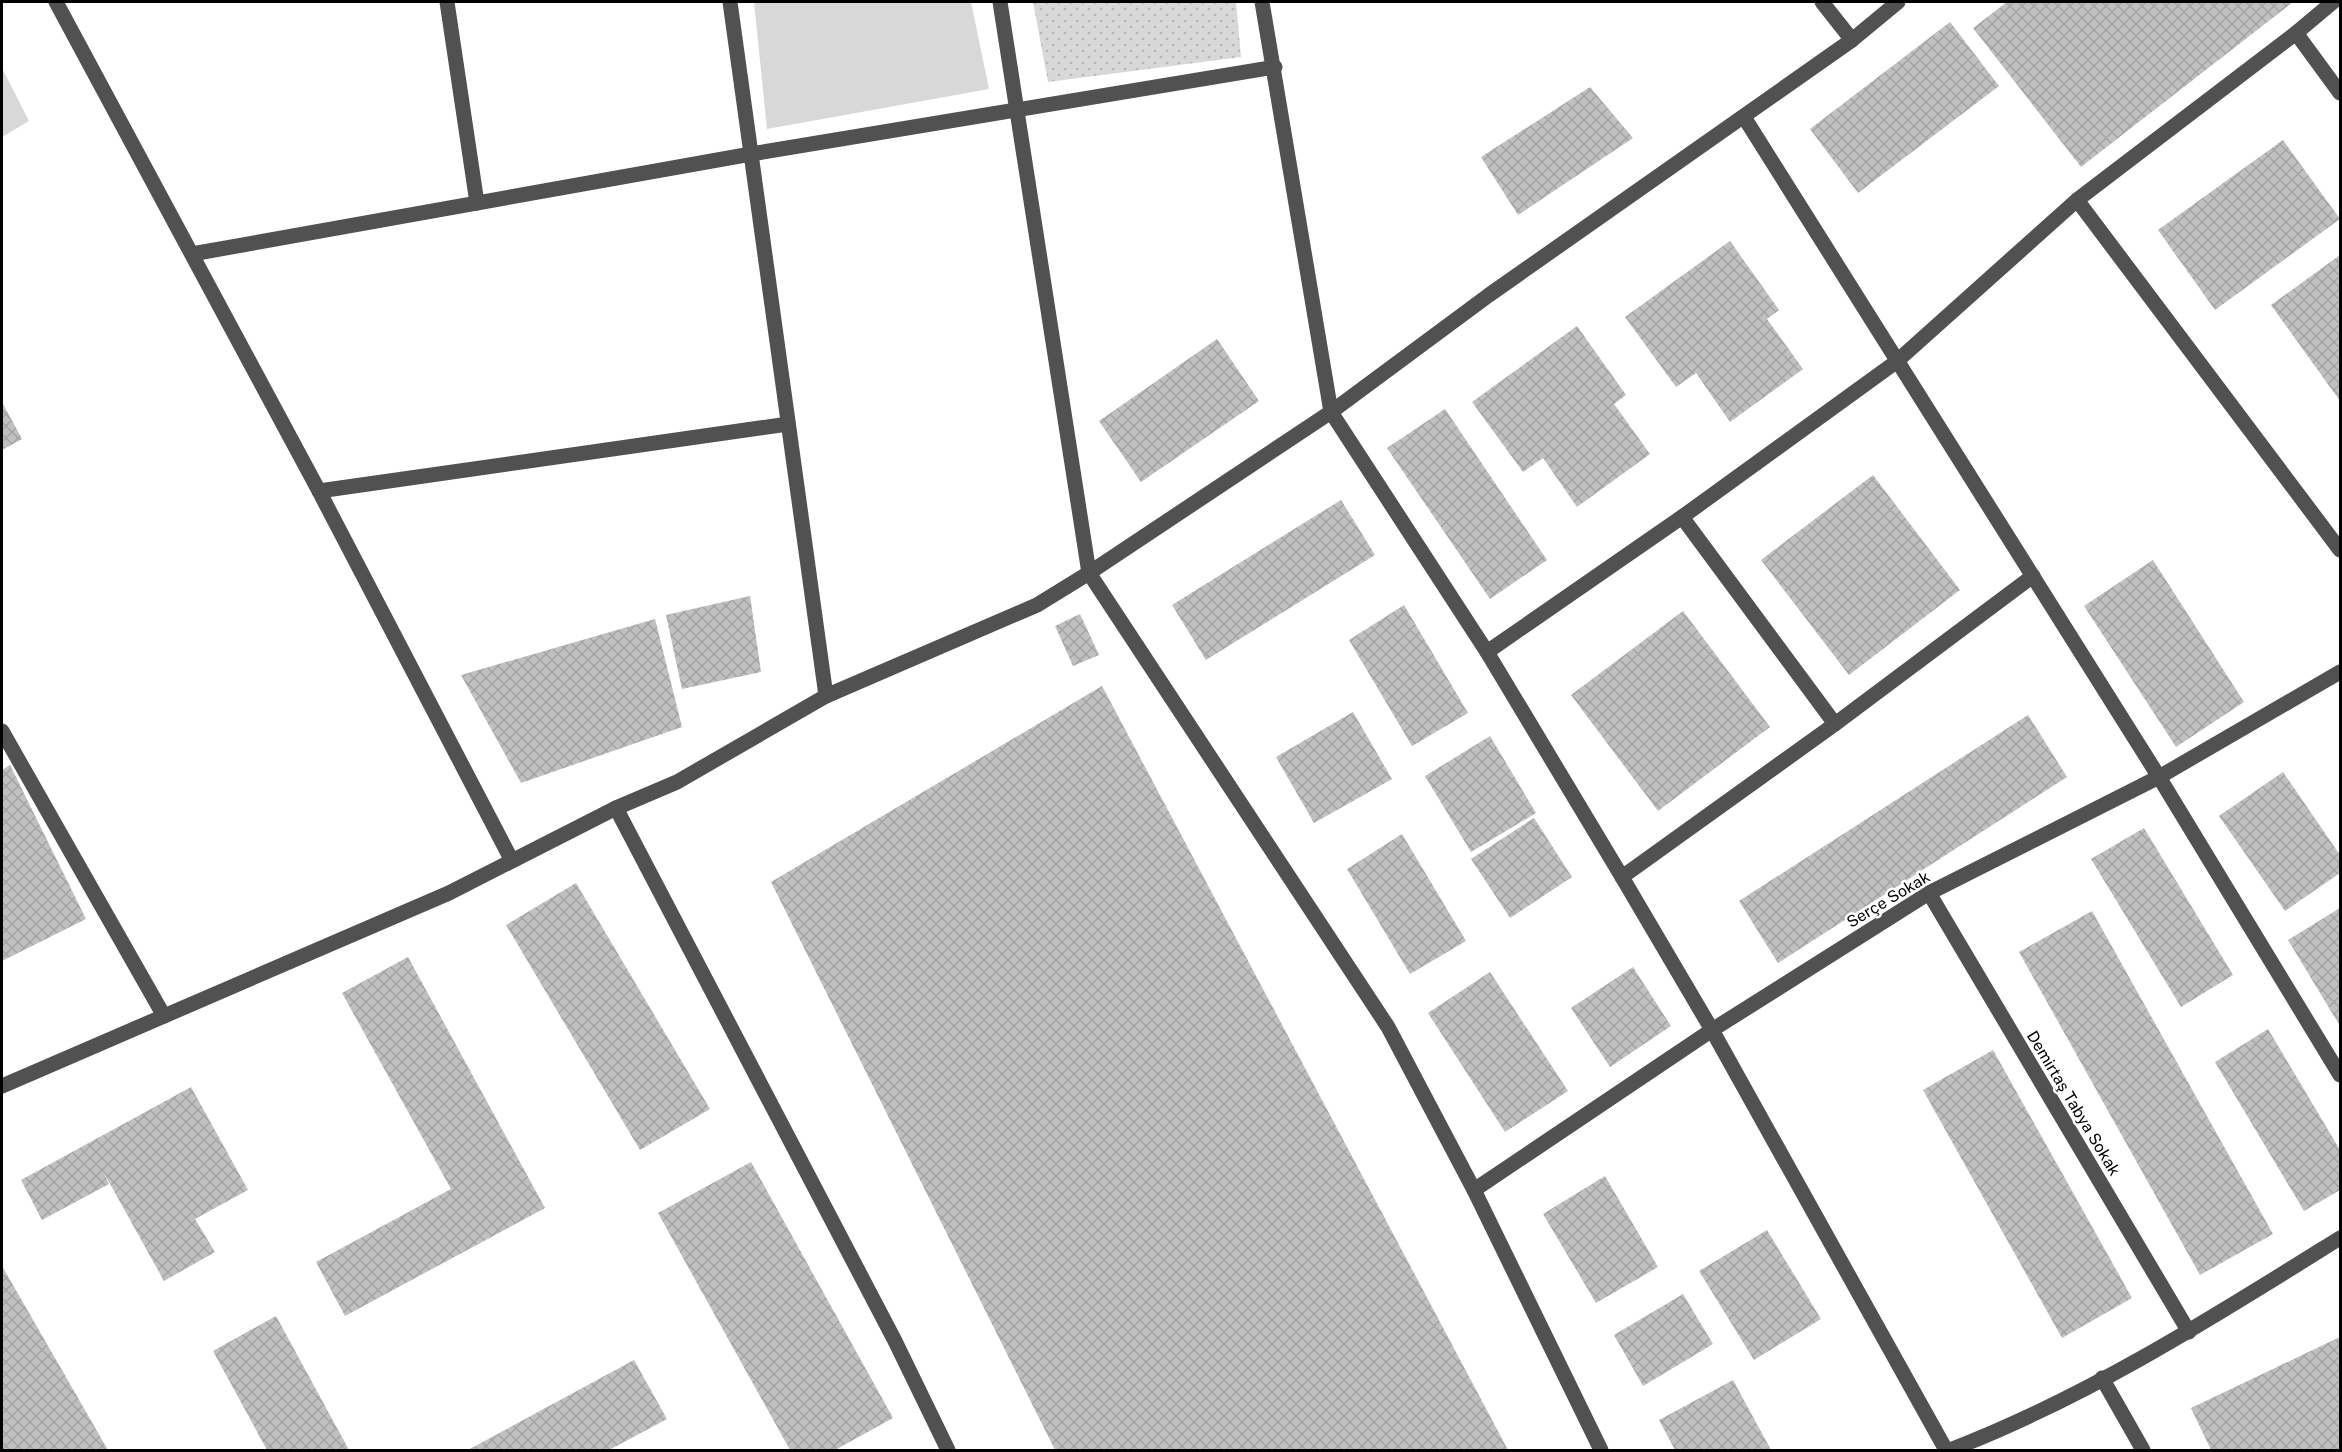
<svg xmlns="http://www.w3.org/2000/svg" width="2342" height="1452" font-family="'Public Sans',sans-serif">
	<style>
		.grass { fill: #d8d8d8 }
		.park { fill: url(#park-dots) }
		.building { fill: url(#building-cross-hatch) }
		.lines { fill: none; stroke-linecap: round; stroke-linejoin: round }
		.minor { stroke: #515151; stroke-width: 15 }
		.labels { text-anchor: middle; stroke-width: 5; stroke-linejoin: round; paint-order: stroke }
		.street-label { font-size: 16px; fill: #000; stroke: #fff }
	</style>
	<defs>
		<pattern id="park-dots" width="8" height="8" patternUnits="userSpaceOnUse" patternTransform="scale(1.5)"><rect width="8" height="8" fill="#d8d8d8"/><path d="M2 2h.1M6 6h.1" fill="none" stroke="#b8b8b8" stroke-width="1.8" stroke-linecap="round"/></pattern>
		<pattern id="building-cross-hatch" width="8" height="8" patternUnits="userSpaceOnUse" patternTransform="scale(1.5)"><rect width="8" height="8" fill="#c0c0c0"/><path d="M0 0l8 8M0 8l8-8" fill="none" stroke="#a3a3a3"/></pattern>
	</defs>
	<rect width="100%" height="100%" fill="#fff"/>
	<g class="grass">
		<path d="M754,2H971L989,89L767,129Z"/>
		<path d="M2,68L29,121L2,137Z"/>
	</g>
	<path class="park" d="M1033,2H1236L1241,57L1048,82Z"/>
	<g class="building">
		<path d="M2007,2H2293L2081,167L1973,28Z"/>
		<path d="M1950,22L1999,86L1858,193L1810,129Z"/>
		<path d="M1590,87L1633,138L1518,215L1481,157Z"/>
		<path d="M2283,140L2340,219L2215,310L2158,230Z"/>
		<path d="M1730,241L1779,310L1767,319L1803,369L1730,422L1696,373L1676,387L1625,317Z"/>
		<path d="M2340,255V401L2271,305Z"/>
		<path d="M1577,326L1626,395L1614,404L1650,454L1577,507L1543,458L1523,472L1472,402Z"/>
		<path d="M1217,339L1259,401L1141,482L1099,421Z"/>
		<path d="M2,402L22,439L2,450Z"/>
		<path d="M1445,409L1547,560L1490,599L1387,448Z"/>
		<path d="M1873,475L1960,590L1849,675L1761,560Z"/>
		<path d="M1341,500L1375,555L1206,660L1172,605Z"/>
		<path d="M2153,560L2244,702L2176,747L2084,606Z"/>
		<path d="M750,596L761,672L682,689L666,615Z"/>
		<path d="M1404,605L1468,713L1412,746L1349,640Z"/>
		<path d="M1683,611L1770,727L1658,811L1571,695Z"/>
		<path d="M1080,614L1099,655L1073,666L1055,626Z"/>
		<path d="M655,619L682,727L521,783L461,675Z"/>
		<path d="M1102,686L1508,1450H1055L771,882Z"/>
		<path d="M1353,712L1392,779L1314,823L1276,757Z"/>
		<path d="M2028,715L2067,777L1778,963L1739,901Z"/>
		<path d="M1490,736L1536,813L1471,852L1425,776Z"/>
		<path d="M10,765L86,919L2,961V770Z"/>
		<path d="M2283,772L2340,855V873L2285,911L2219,816Z"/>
		<path d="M1534,818L1572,877L1510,918L1471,859Z"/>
		<path d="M2144,828L2233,975L2181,1007L2091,859Z"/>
		<path d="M1402,834L1466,941L1410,974L1347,869Z"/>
		<path d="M576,883L710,1109L640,1150L506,925Z"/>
		<path d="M2340,908V1026L2288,940Z"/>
		<path d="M2092,911L2273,1234L2200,1275L2019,952Z"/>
		<path d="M408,957L545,1208L345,1316L316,1262L451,1189L342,993Z"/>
		<path d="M1633,967L1671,1026L1610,1067L1571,1008Z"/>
		<path d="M1490,972L1568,1091L1505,1132L1428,1013Z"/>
		<path d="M2268,1029L2340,1150V1190L2304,1211L2215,1062Z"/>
		<path d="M1993,1050L2132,1298L2062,1338L1923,1090Z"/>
		<path d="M191,1087L248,1190L195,1219L215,1252L164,1281L104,1173L109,1184L42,1220L21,1180Z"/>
		<path d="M751,1162L893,1418L835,1450H790L658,1213Z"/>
		<path d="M1605,1176L1658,1267L1596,1303L1543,1214Z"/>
		<path d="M1767,1230L1821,1319L1754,1360L1699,1271Z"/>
		<path d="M2,1266L108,1450H2Z"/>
		<path d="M1683,1294L1713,1344L1643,1386L1614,1335Z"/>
		<path d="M276,1316L349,1450H267L213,1351Z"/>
		<path d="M2340,1337V1450H2211L2191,1408Z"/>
		<path d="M634,1360L667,1419L609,1450H468Z"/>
		<path d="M1733,1380L1771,1450H1675L1659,1420Z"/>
	</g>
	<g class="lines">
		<g class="minor">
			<path d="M56,2L319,491L511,859"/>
			<path d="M447,2L477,203"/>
			<path d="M730,2L826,696"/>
			<path d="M1000,2L1089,573L1388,1027L1474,1190L1601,1450"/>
			<path d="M1262,2L1331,412L1487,652L1622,877L1712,1030L1946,1450"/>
			<path d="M1822,2L1852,40"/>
			<path d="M2296,33L2340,93"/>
			<path d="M1744,117L2159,777L2340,1075"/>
			<path d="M2077,200L2340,550"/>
			<path d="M192,254L751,154L1275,67"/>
			<path d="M319,491L788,424"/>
			<path d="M1682,517L1835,724"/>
			<path d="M1487,652L1682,517L1896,362L2077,200L2296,33L2333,2"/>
			<path d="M2,731L164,1016"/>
			<path d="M616,808L895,1341L948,1450"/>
			<path d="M1622,877L1835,724L2033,576"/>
			<path d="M1929,893L2189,1332"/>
			<path d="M2,1086L449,893L616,808L677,782L826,696L1037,605L1089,573L1331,412L1489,295L1852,40L1898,2"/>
			<path d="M1474,1190L1712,1030L1929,893L2159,777L2340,672"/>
			<path d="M2102,1378L2143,1450"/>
			<path d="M1950,1450C2088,1397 2215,1316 2340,1238"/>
		</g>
	</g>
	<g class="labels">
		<g class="street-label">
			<text transform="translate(1888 899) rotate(-31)" y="6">Serçe Sokak</text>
			<text transform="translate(2074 1103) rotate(59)" y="6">Demirtaş Tabya Sokak</text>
		</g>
	</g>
	<rect width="2342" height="1452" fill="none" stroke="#000000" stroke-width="6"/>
</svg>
